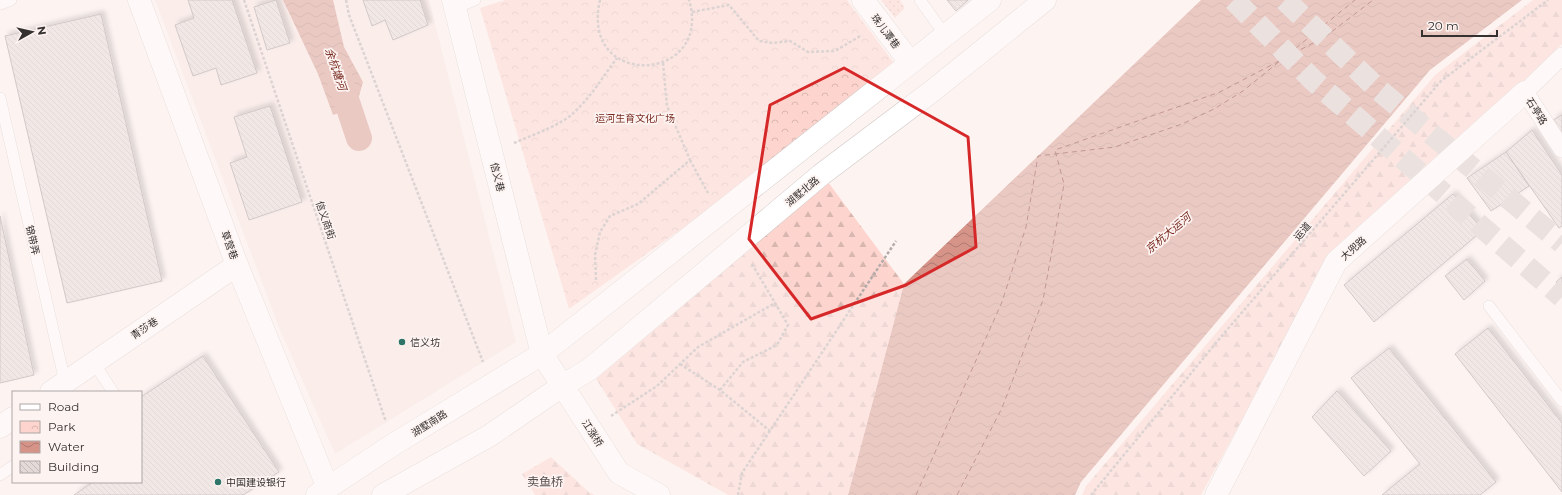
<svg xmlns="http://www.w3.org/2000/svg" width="1562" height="495" font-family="Montserrat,'Noto Sans SC',sans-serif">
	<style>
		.built { fill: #f6e5e1 }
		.grass { fill: url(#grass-dots) }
		.forest { fill: url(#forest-firs) }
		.park { fill: url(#park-crowns) }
		.water { fill: url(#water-waves) }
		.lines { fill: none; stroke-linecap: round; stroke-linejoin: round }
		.canal { stroke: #d69489; stroke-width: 26 }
		.ferry { stroke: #77281e; stroke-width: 1; stroke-dasharray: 5 4; stroke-linecap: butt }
		.building { fill: url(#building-back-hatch); stroke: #9d9594; filter: url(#shadow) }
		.secondary-tunnel { stroke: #d5cdcb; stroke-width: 22; stroke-dasharray: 22 11; stroke-linecap: butt }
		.service-casing { stroke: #cfc7c5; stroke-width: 12 }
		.pedestrian-casing { stroke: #cfc7c5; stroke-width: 18 }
		.minor-casing { stroke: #cfc7c5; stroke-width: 23 }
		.tertiary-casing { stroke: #cfc7c5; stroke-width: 23 }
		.secondary-casing { stroke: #cfc7c5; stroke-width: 23 }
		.path { stroke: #b3abaa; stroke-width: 2.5; stroke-dasharray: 3 2; stroke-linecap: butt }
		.service { stroke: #fff; stroke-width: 11 }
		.pedestrian { stroke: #fff; stroke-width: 17 }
		.minor { stroke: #fff; stroke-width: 22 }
		.tertiary { stroke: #fff; stroke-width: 22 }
		.secondary { stroke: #fff; stroke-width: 22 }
		.marked { fill: none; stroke: #d62828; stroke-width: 3; stroke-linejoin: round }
		.poi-dot { fill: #2f7468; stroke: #fdf4f2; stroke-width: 1.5 }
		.labels { text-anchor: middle; stroke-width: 3.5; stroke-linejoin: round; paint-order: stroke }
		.street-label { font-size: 10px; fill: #353131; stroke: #fdf4f2 }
		.park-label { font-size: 10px; fill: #7a2b21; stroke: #fdf4f2 }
		.poi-label { font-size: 10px; fill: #353131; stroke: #fdf4f2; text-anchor: start }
		.water-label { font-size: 11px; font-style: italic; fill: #77281e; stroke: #fdf4f2 }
		.quarter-label { font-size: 12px; fill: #58504f; stroke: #fdf4f2 }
	</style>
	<defs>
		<pattern id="grass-dots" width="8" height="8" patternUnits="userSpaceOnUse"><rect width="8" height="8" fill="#fdd5ce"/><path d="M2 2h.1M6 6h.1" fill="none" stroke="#d9b7b1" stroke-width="1.8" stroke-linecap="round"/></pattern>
		<pattern id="forest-firs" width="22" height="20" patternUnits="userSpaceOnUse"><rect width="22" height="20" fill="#fdd5ce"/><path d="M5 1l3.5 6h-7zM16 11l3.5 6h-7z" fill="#d9b7b1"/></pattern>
		<pattern id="park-crowns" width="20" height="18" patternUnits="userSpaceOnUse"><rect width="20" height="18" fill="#fdd5ce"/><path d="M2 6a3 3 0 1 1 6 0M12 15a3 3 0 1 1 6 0" fill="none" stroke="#d9b7b1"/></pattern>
		<pattern id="water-waves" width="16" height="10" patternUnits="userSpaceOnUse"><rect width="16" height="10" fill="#d69489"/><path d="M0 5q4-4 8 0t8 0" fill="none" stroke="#ae7971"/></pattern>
		<pattern id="building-back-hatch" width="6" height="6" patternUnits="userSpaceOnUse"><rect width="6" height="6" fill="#e3dad8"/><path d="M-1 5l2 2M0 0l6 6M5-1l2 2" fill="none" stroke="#c3bcba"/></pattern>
		<filter id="shadow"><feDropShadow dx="3.5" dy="-3.5" stdDeviation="2" flood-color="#0004"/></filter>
	</defs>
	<rect width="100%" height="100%" fill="#fdf4f2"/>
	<path class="built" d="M155,0H429L516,342L335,454L280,330Z"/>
	<path class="grass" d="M881,0H900L905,8L895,18Z"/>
	<g class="forest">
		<path d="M1533,0H1562V44L1519,86L1332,254L1316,277L1290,332L1201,495H1082L1086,486L1435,75Z"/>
		<path d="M822,174L904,284L848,495H728L637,444L590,369Z"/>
		<path d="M551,457L589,492L595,495H535L522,474Z"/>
	</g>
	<path class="park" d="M505,0H847L894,63L860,102L569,309L480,8Z"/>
	<g class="water">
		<path d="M283,0H333L344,47L363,82L356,107L333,115L318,74Z"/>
		<path d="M1201,0H1522L1430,70L1081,482L1075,495H848L904,284Z"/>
	</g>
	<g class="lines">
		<path class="canal" d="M338,75L359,138"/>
		<g class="ferry">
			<path d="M1285,58L1326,36L1373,0"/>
			<path d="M916,495L1002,302L1026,227L1038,156L1115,147L1182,124L1214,109L1243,91L1355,0"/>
			<path d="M957,495L1002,408L1043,300L1064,184L1055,150L1220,92L1281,60"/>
		</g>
	</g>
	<g class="building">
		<path d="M188,0H232L257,73L221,85L216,68L193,76L175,25L194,18Z"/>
		<path d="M276,0L290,43L267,50L254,7Z"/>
		<path d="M363,0H420L428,25L393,40L385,20L372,26Z"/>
		<path d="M947,0H968L956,11Z"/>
		<path d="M101,14L162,281L67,303L5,36Z"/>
		<path d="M270,106L302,202L249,220L230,163L247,157L234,117Z"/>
		<path d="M1562,115V134L1553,120Z"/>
		<path d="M1532,130L1562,175V226L1559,228L1506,152Z"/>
		<path d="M1506,152L1529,186L1491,211L1467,178Z"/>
		<path d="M1453,194L1483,230L1374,322L1344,285Z"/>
		<path d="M0,216L34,375L0,383Z"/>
		<path d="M1467,259L1485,281L1464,300L1445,276Z"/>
		<path d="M1562,277V291L1556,282Z"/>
		<path d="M1488,328L1562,423V492L1455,354Z"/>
		<path d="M1389,348L1496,482L1480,495H1382L1420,464L1351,378Z"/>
		<path d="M203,356L279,472L243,495H74L93,482H141V397Z"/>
		<path d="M1337,391L1391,451L1364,476L1312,417Z"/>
	</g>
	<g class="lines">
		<g class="secondary-tunnel">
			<path d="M1234,0L1313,80L1562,297"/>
			<path d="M1285,0L1380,91L1562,243"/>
		</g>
		<g class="service-casing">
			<g id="service">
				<path d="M920,0L945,35"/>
				<path d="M0,4L11,0"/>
				<path d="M455,8L475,0"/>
				<path d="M0,98L65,382"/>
				<path d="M1489,306L1562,401"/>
				<path d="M94,363L113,392"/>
				<path d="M0,475L13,466"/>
			</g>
		</g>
		<g class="pedestrian-casing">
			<path id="pedestrian" d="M1562,56L1525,92L1562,149"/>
		</g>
		<g class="minor-casing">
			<g id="minor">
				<path d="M139,0L237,265L328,488"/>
				<path d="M453,0L542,354"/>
				<path d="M863,0L910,62"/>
				<path d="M51,392L237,265"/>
				<path d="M0,427L13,418"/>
				<path d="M1216,495L1336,262L1525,92"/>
			</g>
		</g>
		<g class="tertiary-casing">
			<path id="tertiary" d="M542,354L619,473L659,495"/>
		</g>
		<g class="secondary-casing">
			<g id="secondary">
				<path d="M317,495L394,444L542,354L990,0"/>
				<path d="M383,495L489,436L562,386L590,369L822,174L931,92L1045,0"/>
			</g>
		</g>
		<g class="path">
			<path d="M244,0L386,422"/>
			<path d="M346,0L349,15L483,362"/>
			<path d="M600,0C579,91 714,83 689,0"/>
			<path d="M692,12L729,5L759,41L772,43L790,41L808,52L835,51L862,35"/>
			<path d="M514,143C532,135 554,128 570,116C589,100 602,78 617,58"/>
			<path d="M690,160L708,193"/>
			<path d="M596,280L595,255L600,232L610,216L638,204L690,160L667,106L663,63"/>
			<path d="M680,364L720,390L770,431"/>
			<path d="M720,390L743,362L777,345L788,325L752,264"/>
			<path d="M611,416L657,386L698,347L775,303"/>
			<path d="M738,495L742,473L896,241"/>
			<path d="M1091,495L1220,338L1441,81L1548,0"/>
		</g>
		<use href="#service" class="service"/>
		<use href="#pedestrian" class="pedestrian"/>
		<use href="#minor" class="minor"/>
		<use href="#tertiary" class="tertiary"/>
		<use href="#secondary" class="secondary"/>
	</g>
	<path d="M0 0H1562V495H0ZM844,68L968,137L976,247L906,285L811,319L749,239L770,105Z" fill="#fdf4f2" fill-opacity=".55" fill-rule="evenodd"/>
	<path class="marked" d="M844,68L968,137L976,247L906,285L811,319L749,239L770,105Z"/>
	<g class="poi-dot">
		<circle cx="402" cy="342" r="4"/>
		<circle cx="218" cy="482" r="4"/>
	</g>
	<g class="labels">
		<g class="street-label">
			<text transform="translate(886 31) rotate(53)" y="4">珠儿潭巷</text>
			<text transform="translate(1537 111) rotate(57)" y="4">石亭路</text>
			<text transform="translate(498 177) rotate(76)" y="4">信义巷</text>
			<text transform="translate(802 191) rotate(-40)" y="4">湖墅北路</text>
			<text transform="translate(326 220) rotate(71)" y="4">信义商街</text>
			<text transform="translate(1302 231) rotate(-49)" y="4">运道</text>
			<text transform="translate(33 240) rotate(77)" y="4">锦带弄</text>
			<text transform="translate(230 245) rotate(70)" y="4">草营巷</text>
			<text transform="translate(1353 248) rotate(-42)" y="4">大兜路</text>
			<text transform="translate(144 328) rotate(-34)" y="4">青莎巷</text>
			<text transform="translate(429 423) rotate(-32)" y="4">湖墅南路</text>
			<text transform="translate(593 433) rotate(57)" y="4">江涨桥</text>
		</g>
		<g class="park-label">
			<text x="635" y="122">运河生育文化广场</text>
		</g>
		<g class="poi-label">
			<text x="410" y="346">信义坊</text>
			<text x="226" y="486">中国建设银行</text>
		</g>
		<g class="water-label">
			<text transform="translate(336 69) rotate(71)" y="4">余杭塘河</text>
			<text transform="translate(1168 233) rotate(-40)" y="4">京杭大运河</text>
		</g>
		<g class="quarter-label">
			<text x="545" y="486">卖鱼桥</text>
		</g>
	</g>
	<rect x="12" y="391" width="130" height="92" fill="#fdf4f2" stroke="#ada6a5"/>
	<rect x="20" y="404" width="20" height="6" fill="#ffffff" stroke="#ada6a5"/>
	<text x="48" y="411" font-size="12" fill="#353131">Road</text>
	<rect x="20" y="421" width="20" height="12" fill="url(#park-crowns)" stroke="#ada6a5"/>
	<text x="48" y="431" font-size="12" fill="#353131">Park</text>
	<rect x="20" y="441" width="20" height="12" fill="url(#water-waves)" stroke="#ada6a5"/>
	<text x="48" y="451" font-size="12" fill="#353131">Water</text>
	<rect x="20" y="461" width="20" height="12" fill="url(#building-back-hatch)" stroke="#ada6a5"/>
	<text x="48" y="471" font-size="12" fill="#353131">Building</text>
	<g transform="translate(32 32) rotate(82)" stroke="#fdf4f2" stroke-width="3" paint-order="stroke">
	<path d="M0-3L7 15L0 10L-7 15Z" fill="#353131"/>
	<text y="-6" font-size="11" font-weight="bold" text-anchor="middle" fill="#353131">N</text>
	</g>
	<path d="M1422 30v6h75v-6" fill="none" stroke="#353131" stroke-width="2"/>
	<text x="1428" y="30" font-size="12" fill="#353131" stroke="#fdf4f2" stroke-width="3" paint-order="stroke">20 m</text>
</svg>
